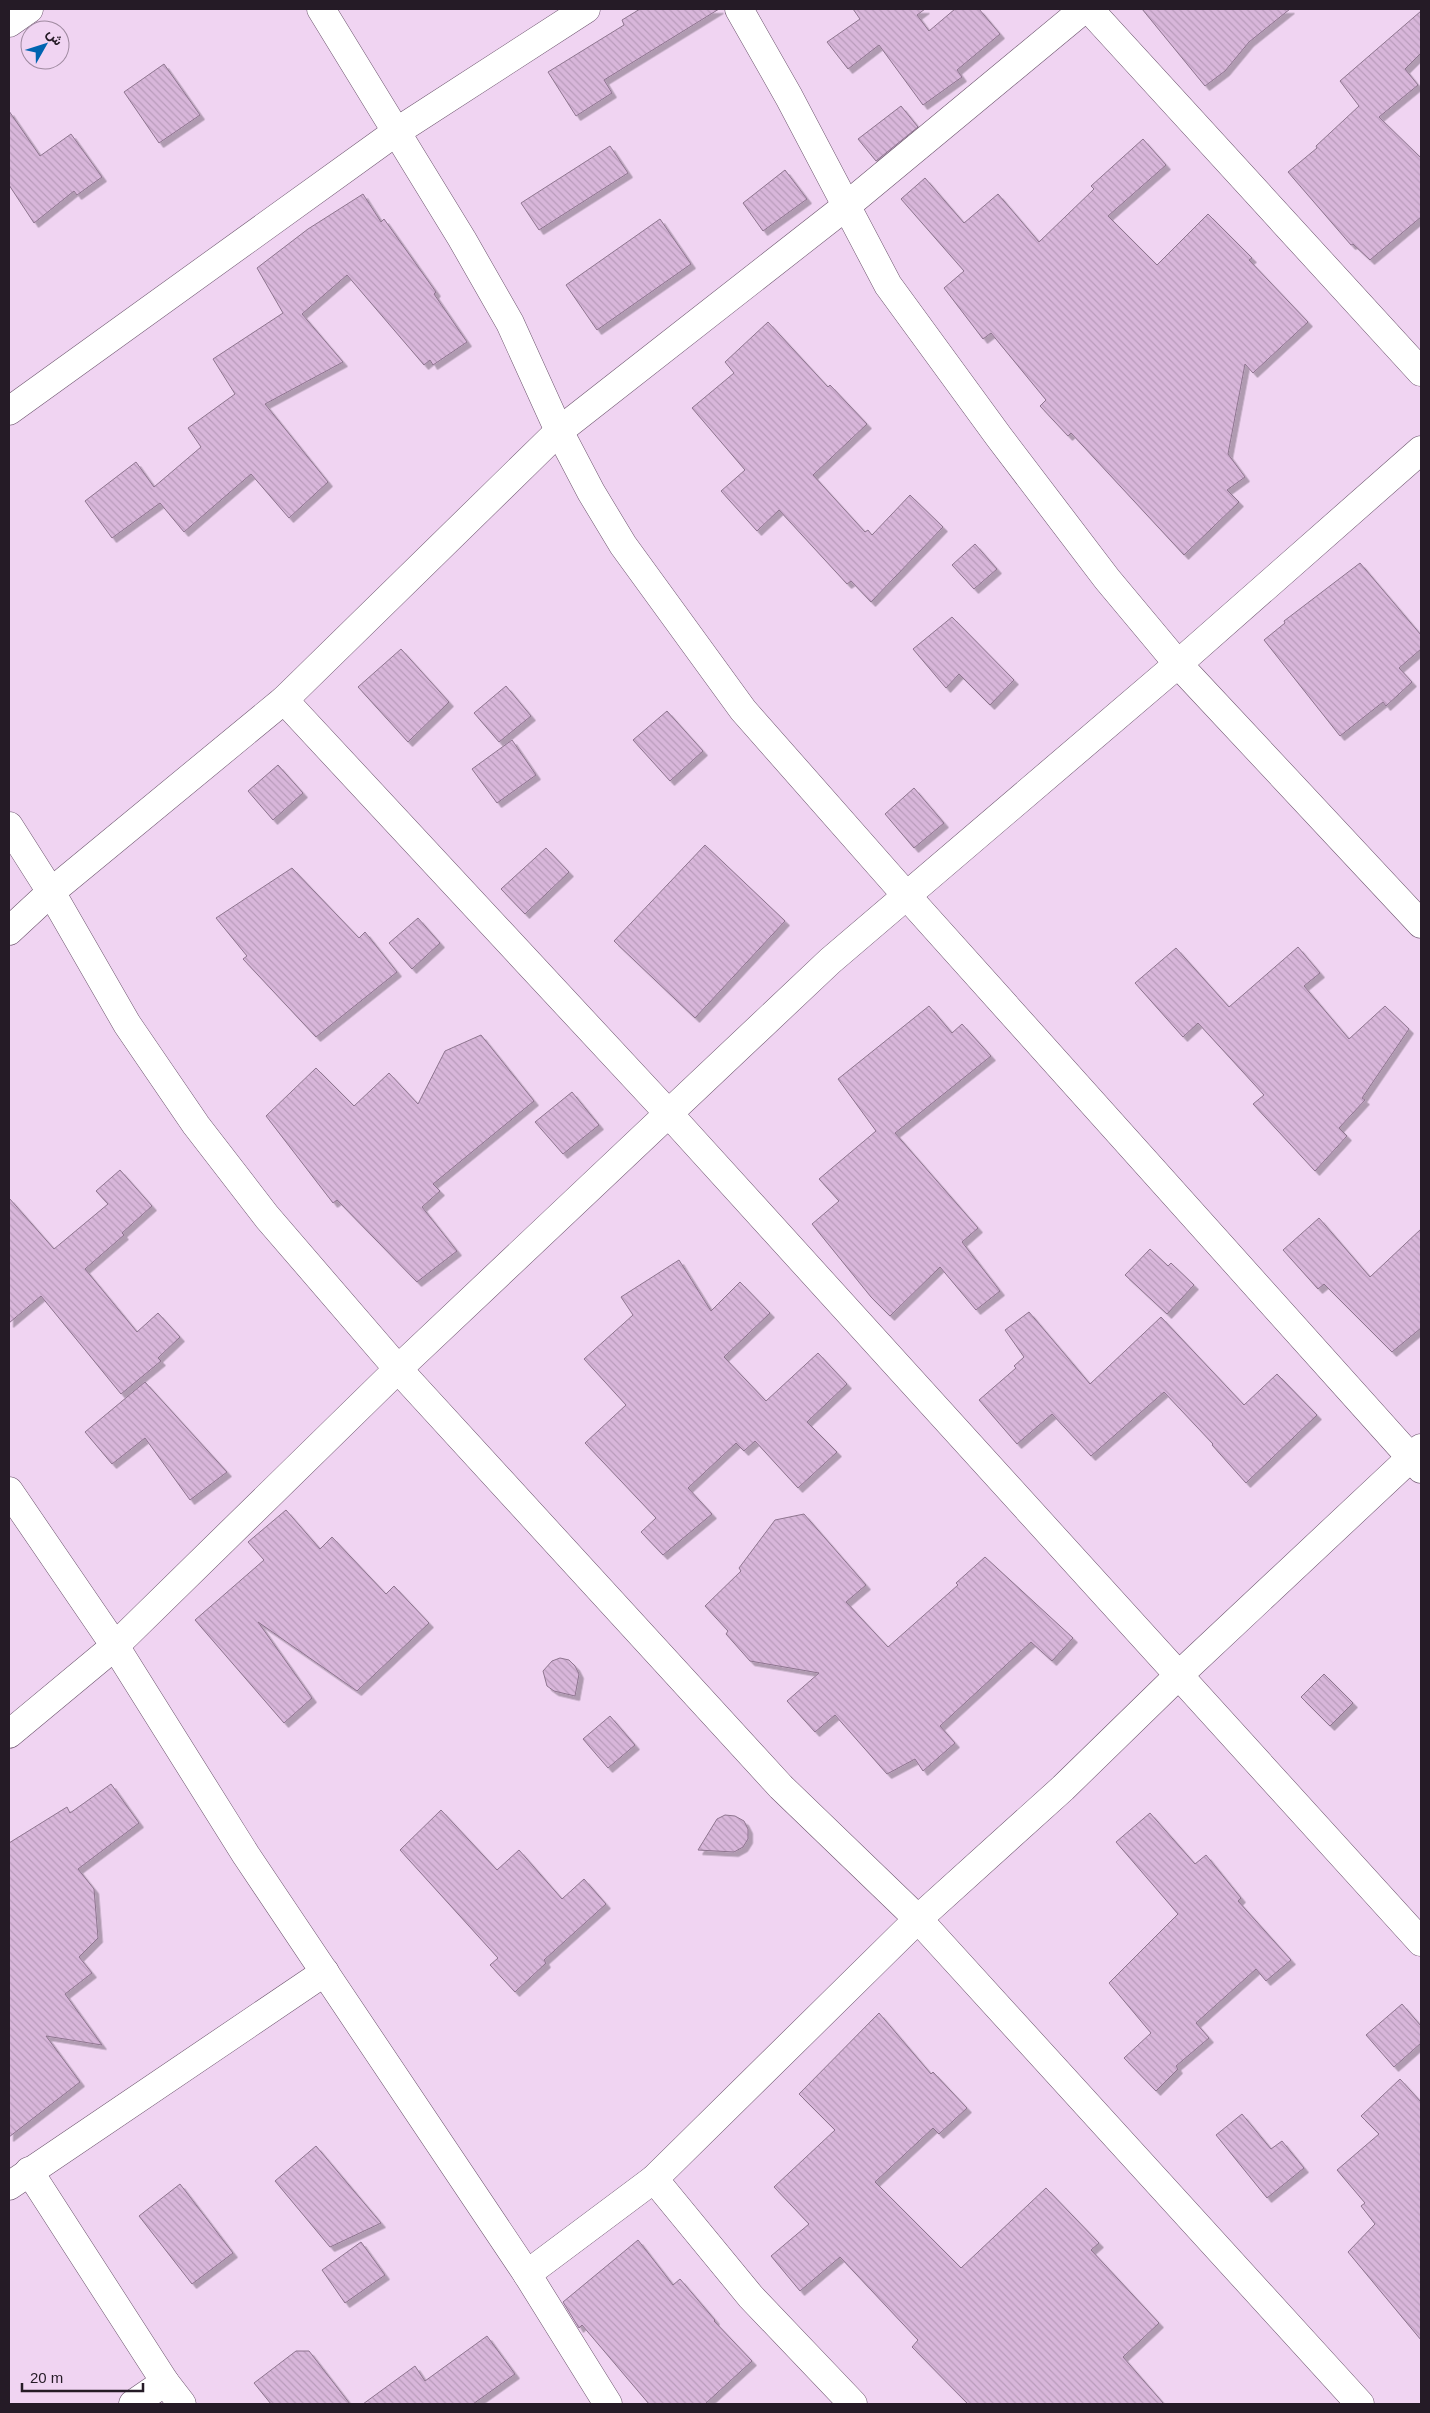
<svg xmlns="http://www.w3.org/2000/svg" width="1430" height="2413" font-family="Arial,Vazirmatn,sans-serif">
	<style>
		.building { fill: url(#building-back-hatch); stroke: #8e758f; filter: url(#shadow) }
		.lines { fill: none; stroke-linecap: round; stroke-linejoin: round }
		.street-casing { stroke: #6c546d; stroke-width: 29 }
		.street { stroke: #fff; stroke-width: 28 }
	</style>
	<defs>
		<pattern id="building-back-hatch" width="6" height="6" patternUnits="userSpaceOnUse" patternTransform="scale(1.25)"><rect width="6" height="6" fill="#d8b6da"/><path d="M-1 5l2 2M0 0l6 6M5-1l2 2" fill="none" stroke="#b99cbb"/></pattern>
		<filter id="shadow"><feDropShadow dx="4.5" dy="4.5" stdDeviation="0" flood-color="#0004"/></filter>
	</defs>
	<rect width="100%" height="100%" fill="#f0d4f2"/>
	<g class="building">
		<path d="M640,9H719L604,80L612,93L576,116L548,72L624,25L622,20Z"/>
		<path d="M853,9H925L917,15L929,31L955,9H979L1000,34L957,70L962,77L923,105L879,45L848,69L827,42L860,19Z"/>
		<path d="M1142,9H1290L1249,42L1225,71L1205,86Z"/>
		<path d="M1421,11V53L1405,69L1418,85L1379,117L1421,158V217L1370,260L1353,244L1351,245L1288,172L1317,148L1316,146L1359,106L1340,81Z"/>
		<path d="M164,64L200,115L159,143L124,92Z"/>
		<path d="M901,106L918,127L876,161L858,139Z"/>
		<path d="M9,111L40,156L71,134L102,177L77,195L74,191L34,223L9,185Z"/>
		<path d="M1143,139L1166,165L1108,216L1157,265L1208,214L1252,258L1249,260L1308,322L1253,373L1245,364L1228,454L1245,477L1227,490L1239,502L1184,555L1071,433L1068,436L1040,406L1046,400L991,333L983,339L944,288L964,271L901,199L925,178L964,223L998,194L1039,242L1094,189L1091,186Z"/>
		<path d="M610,146L628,173L539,230L521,203Z"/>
		<path d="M785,170L807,199L763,231L743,203Z"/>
		<path d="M363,194L381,222L384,219L436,292L434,294L467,342L433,365L430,360L424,365L347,275L302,314L343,362L265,404L328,482L289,518L251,474L184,532L160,503L112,538L85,501L136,462L154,487L201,447L188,428L235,394L213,359L283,313L257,268L308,229Z"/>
		<path d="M660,219L691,264L597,330L566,285Z"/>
		<path d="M768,322L828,387L830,385L867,424L813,475L865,532L868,530L872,535L910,495L943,527L871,602L851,581L847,584L779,510L757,531L721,491L745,470L692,408L734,373L725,362Z"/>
		<path d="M975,544L997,569L974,589L952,565Z"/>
		<path d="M1360,563L1421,635V649L1399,668L1412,682L1386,706L1383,702L1340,736L1264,640L1285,623L1284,621Z"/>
		<path d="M952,617L1014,680L990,705L959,674L946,688L913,649Z"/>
		<path d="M401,649L449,702L408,742L358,687Z"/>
		<path d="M506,686L531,716L499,742L474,713Z"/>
		<path d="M667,711L703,751L670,781L633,740Z"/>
		<path d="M512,740L536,775L497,803L472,769Z"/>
		<path d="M278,765L303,793L273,820L248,791Z"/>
		<path d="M914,788L944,823L914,848L885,814Z"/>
		<path d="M705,845L785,921L695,1018L614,941Z"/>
		<path d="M546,848L569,872L525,914L501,889Z"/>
		<path d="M292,868L359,938L365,932L397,972L316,1037L243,959L247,956L216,918Z"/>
		<path d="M418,918L440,943L412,969L389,943Z"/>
		<path d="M1298,947L1320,973L1304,986L1349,1039L1385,1006L1409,1029L1362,1098L1365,1100L1339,1128L1347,1136L1315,1171L1253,1104L1264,1095L1198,1023L1183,1037L1135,983L1176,948L1229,1007Z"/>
		<path d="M929,1006L952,1033L962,1024L991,1056L895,1133L978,1228L962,1242L1000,1291L976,1310L940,1267L890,1316L871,1297L812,1224L839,1201L819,1179L876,1131L838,1079Z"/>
		<path d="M481,1035L534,1101L433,1184L440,1191L422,1207L457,1251L417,1282L337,1200L333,1203L266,1116L316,1068L354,1106L389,1073L418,1104L445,1051Z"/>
		<path d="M572,1092L599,1125L563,1154L535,1122Z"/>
		<path d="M120,1170L152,1206L122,1233L124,1235L85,1269L137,1332L158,1313L180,1337L158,1358L161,1361L121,1394L41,1296L9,1323V1198L54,1249L108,1204L96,1191Z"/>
		<path d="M1319,1218L1370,1277L1421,1229V1328L1392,1352L1324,1284L1318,1289L1283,1250Z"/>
		<path d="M1150,1249L1168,1266L1171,1263L1194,1285L1167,1314L1125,1275Z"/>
		<path d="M679,1260L711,1311L740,1282L770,1313L724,1357L766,1401L818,1353L847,1384L807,1422L837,1452L798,1488L755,1441L744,1451L736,1443L688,1488L712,1514L663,1555L641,1532L656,1518L585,1443L626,1405L584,1359L633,1315L621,1297Z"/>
		<path d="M1029,1312L1090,1384L1161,1317L1244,1405L1277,1374L1317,1415L1246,1483L1212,1445L1213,1444L1164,1392L1091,1456L1052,1414L1017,1444L979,1400L1016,1368L1014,1366L1024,1357L1005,1330Z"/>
		<path d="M145,1382L227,1472L190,1500L145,1438L112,1464L85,1432Z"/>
		<path d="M286,1510L320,1549L332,1537L386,1594L394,1586L429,1623L357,1691L258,1622L312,1698L284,1723L195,1620L264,1560L248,1542Z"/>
		<path d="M804,1514L866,1585L846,1602L888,1647L958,1585L956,1583L985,1557L1073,1638L1052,1661L1031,1642L940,1726L955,1743L923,1771L915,1759L887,1774L835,1715L815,1732L787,1701L819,1673L750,1661L726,1634L728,1631L705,1606L741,1571L739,1568L775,1520Z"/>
		<path d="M560,1658L569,1660L575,1666L579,1674L575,1696L554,1691L547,1686L543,1671L552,1661Z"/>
		<path d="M1324,1674L1353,1703L1330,1726L1301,1697Z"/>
		<path d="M610,1716L635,1745L608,1768L583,1739Z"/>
		<path d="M111,1784L139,1823L78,1869L94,1889L98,1938L79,1957L92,1973L65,1994L102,2045L46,2036L80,2082L9,2137V1843L67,1807L70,1813Z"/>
		<path d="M441,1810L497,1870L519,1850L562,1899L584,1879L606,1904L544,1960L546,1963L515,1992L490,1965L498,1958L400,1850Z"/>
		<path d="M1150,1813L1195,1864L1206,1855L1241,1898L1238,1901L1291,1960L1266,1981L1256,1969L1196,2023L1209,2038L1176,2066L1178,2069L1156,2091L1124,2058L1151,2033L1109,1983L1178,1914L1116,1842Z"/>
		<path d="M725,1815L735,1816L744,1821L748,1829V1839L743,1847L734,1852L698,1850L717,1819Z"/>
		<path d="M1402,2004L1421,2026V2043L1394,2067L1366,2035Z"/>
		<path d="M879,2013L931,2074L933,2072L967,2108L939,2134L933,2128L875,2182L961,2268L1046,2188L1099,2243L1091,2250L1159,2323L1123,2357L1164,2404H968L912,2347L918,2340L840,2257L800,2291L771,2256L809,2224L774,2187L835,2130L799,2094Z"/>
		<path d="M1400,2079L1421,2102V2340L1348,2252L1375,2224L1361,2206L1365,2203L1337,2170L1379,2134L1361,2116Z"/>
		<path d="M1242,2114L1271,2149L1282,2141L1304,2168L1267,2198L1216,2135Z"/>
		<path d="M316,2146L381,2223L330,2247L275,2181Z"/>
		<path d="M180,2184L233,2253L192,2284L139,2216Z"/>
		<path d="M638,2240L673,2285L680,2279L715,2320L714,2321L752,2361L705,2404H649L582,2325L579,2328L563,2302Z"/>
		<path d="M361,2242L385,2275L345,2303L322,2270Z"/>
		<path d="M487,2336L515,2374L473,2404H363L415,2366L425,2381Z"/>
		<path d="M296,2351H309L350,2404H271L254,2383Z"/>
	</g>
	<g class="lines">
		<g class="street-casing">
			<g id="street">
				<path d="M321,9L462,239L510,323L559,431L591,492L623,545L743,710L906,895L1421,1469"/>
				<path d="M739,9L789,97L888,285L999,437L1107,579L1178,664L1421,924"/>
				<path d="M1089,9L1421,372"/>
				<path d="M9,23L29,9"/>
				<path d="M9,411L396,132L586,9"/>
				<path d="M284,700L669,1114L1421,1942"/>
				<path d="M9,826L51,892L127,1024L196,1125L267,1217L398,1369L781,1787L918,1919L1360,2404"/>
				<path d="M9,931L51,892L284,700L559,431L845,207L1084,9"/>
				<path d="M9,1491L115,1646L246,1855L527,2274L608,2404"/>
				<path d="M9,1734L115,1646L398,1369L830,961L1178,664L1421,450"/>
				<path d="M29,2171L165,2382L182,2404"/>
				<path d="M654,2179L751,2297L853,2404"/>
				<path d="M9,2186L325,1972"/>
				<path d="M527,2274L654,2179L918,1919L1063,1788L1180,1674L1421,1448"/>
				<path d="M133,2404L165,2382"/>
			</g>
		</g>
		<use href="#street" class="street"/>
	</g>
	<rect width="1430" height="2413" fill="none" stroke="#251b26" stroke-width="20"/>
	<g transform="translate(45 45) rotate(51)"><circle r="24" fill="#f0d4f2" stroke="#9f8aa0"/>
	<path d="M0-4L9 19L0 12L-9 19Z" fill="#0064b0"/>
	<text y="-8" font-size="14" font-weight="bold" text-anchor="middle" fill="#251b26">ش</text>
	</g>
	<path d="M22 2383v8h121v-8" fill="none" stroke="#251b26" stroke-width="2.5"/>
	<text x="30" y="2383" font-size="15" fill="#251b26" stroke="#f0d4f2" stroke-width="4" paint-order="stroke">20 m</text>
</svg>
